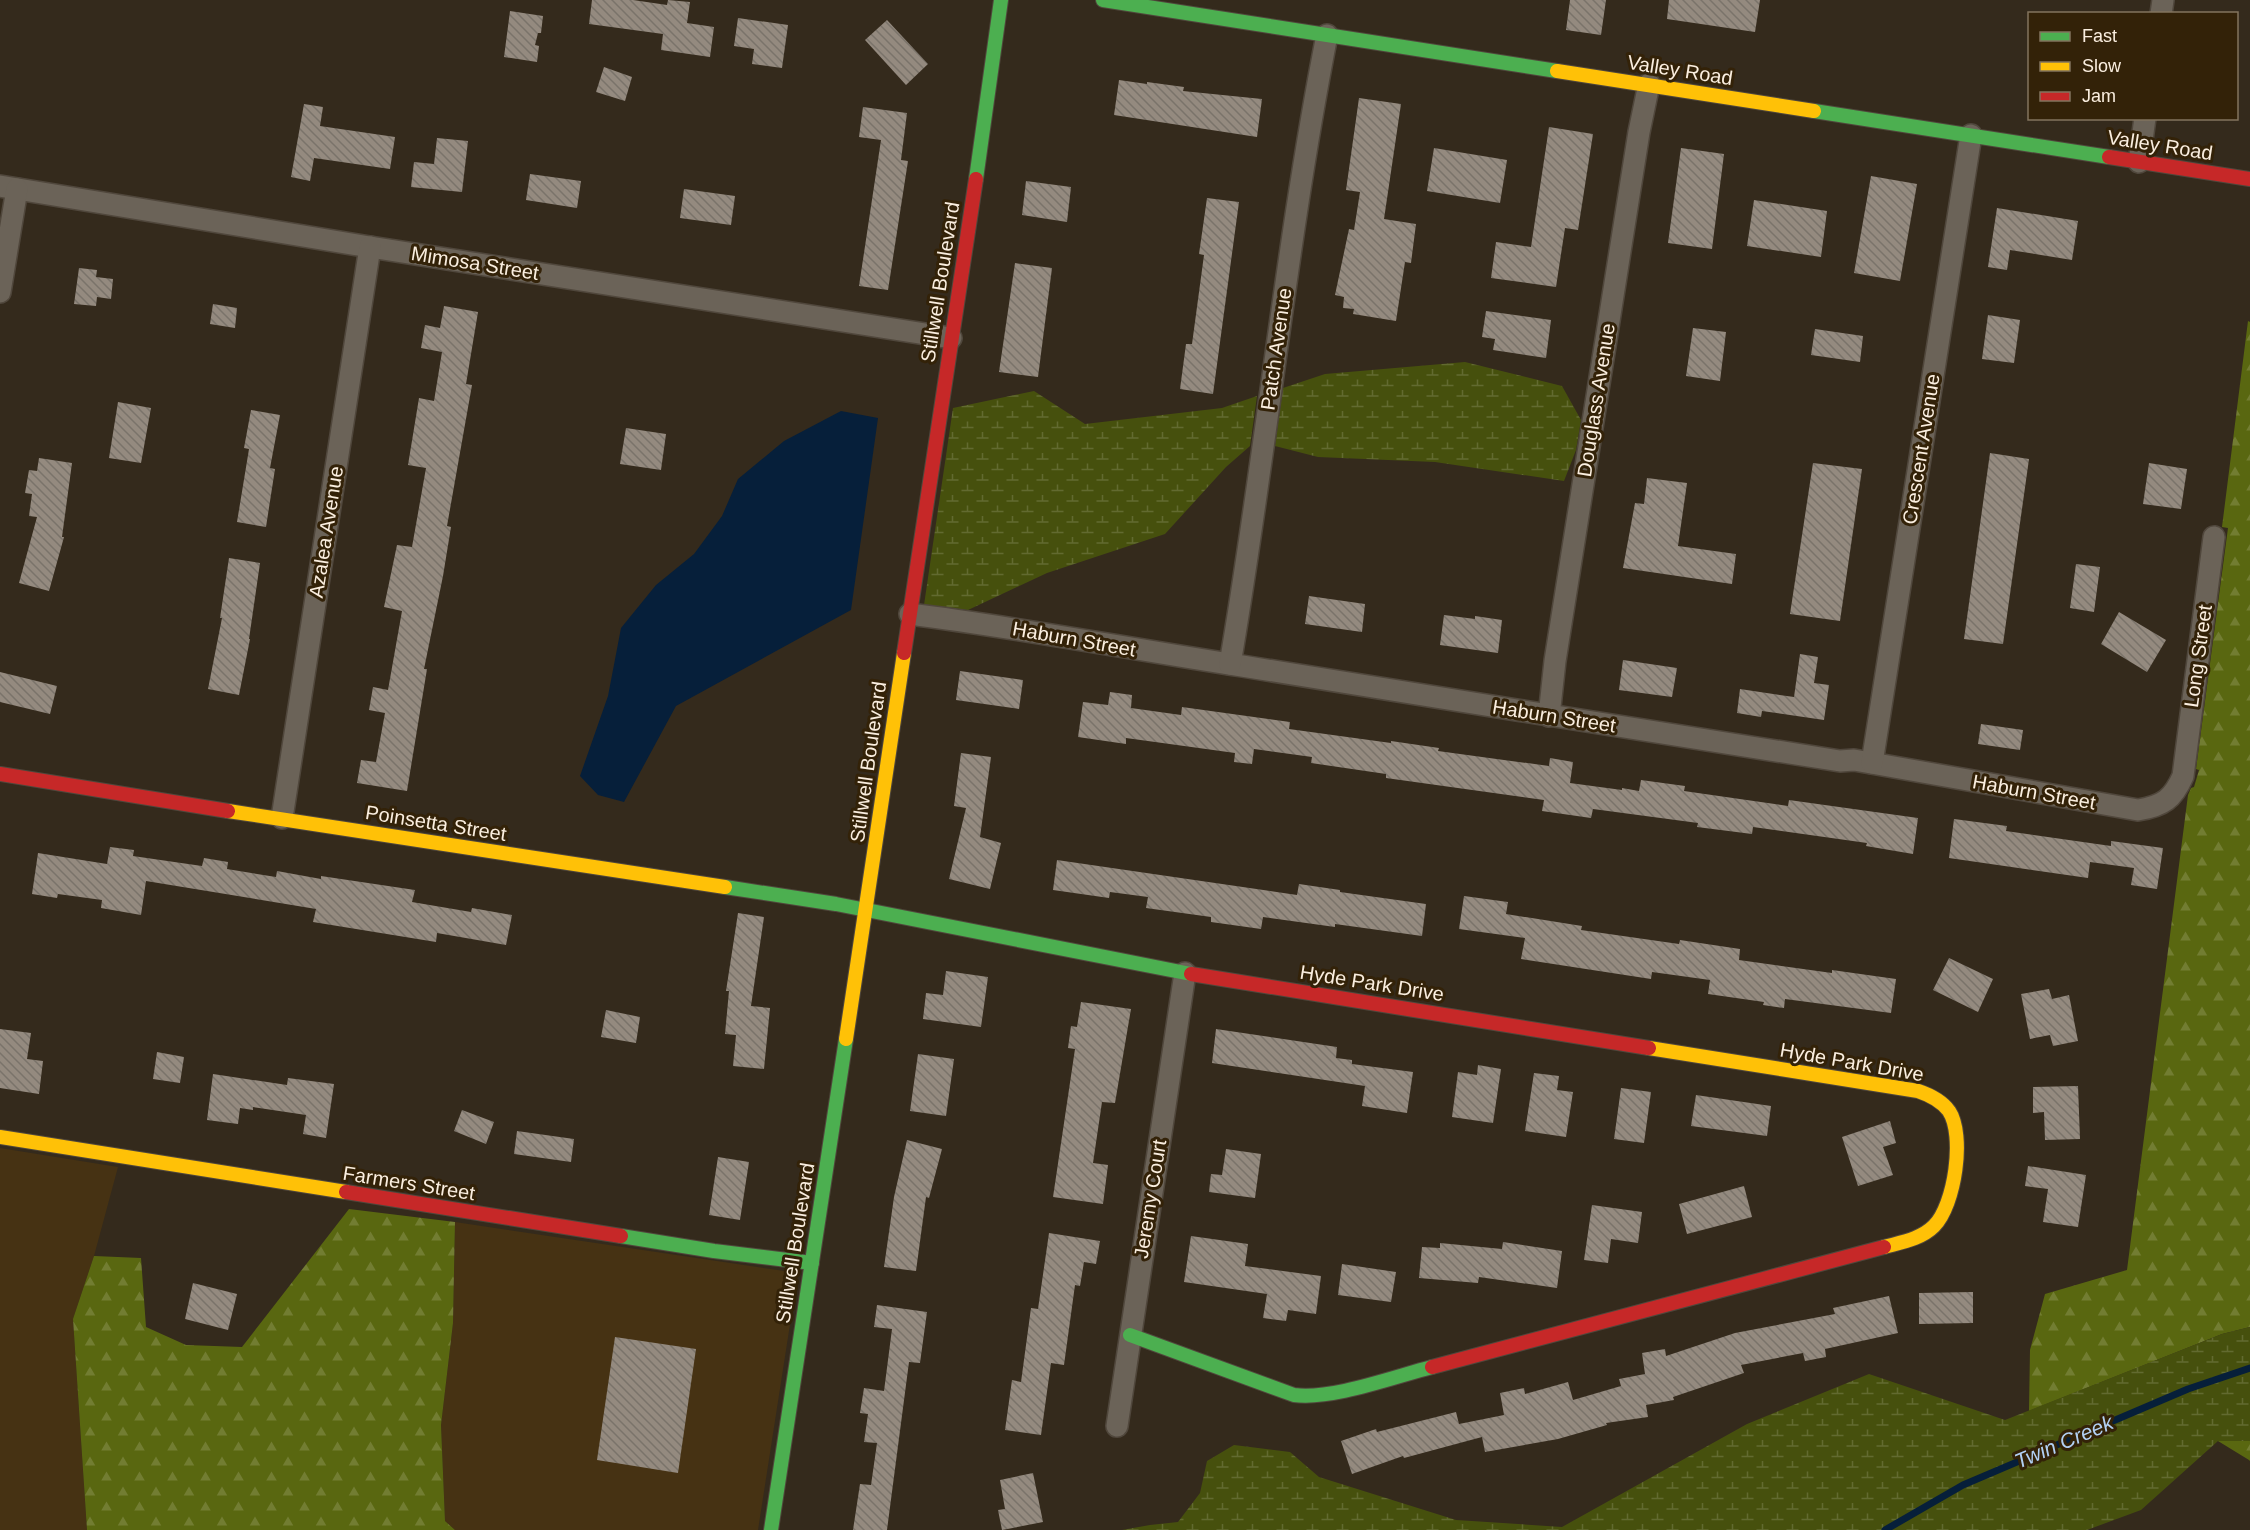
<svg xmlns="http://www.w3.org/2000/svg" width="2250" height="1530" font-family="Helvetica,sans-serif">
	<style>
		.built { fill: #463213 }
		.forest { fill: url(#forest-firs) }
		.wetland { fill: url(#wetland-marsh) }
		.water { fill: #061f3a }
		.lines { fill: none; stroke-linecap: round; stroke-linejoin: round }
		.stream { stroke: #061f3a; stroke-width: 7 }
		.building { fill: url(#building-back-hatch) }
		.street-casing { stroke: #50473c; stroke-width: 24 }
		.fast-casing { stroke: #50473c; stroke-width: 16 }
		.slow-casing { stroke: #50473c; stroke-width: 16 }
		.jam-casing { stroke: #50473c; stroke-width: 16 }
		.street { stroke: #6b6358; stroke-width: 21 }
		.fast { stroke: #4caf50; stroke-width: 14 }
		.slow { stroke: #ffc107; stroke-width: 14 }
		.jam { stroke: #c62828; stroke-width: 14 }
		.labels { text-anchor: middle; stroke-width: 6; stroke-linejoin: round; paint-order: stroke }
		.street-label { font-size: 20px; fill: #faeedf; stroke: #332208 }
		.water-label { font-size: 21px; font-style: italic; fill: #b2d0f3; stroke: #332208 }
	</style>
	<defs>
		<pattern id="forest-firs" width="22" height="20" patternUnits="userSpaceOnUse" patternTransform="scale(1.5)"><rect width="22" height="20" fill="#596710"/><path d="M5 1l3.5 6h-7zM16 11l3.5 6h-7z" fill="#727d32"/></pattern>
		<pattern id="wetland-marsh" width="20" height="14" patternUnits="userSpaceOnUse" patternTransform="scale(1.5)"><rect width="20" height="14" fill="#46500d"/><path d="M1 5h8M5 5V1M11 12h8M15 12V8" fill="none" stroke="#626a30"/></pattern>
		<pattern id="building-back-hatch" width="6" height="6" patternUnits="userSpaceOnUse" patternTransform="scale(1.5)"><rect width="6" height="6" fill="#948a7f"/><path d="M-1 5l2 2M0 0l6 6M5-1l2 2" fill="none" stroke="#7a736a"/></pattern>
	</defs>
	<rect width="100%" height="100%" fill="#342a1c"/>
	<g class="built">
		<path d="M0,1148L118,1167L94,1256L73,1319L87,1530H0Z"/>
		<path d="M455,1222L798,1273L758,1530H455L445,1521L441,1425L453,1323Z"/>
	</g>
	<g class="forest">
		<path d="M2248,321L2250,322V1327L2222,1334L2029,1411L2030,1350L2045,1294L2127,1270L2188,795L2191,788L2194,787L2199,770L2196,769L2228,528L2222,527Z"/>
		<path d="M349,1209L455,1222L453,1323L441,1425L445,1521L455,1530H87L73,1319L94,1256L141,1258L146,1327L186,1345L242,1347Z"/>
		<path d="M2218,1441H2250V1461L2249,1460Z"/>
	</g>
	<g class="wetland">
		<path d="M1465,362L1562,386L1581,420L1576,450L1564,481L1435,462L1318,457L1275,446L1283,388L1325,374Z"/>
		<path d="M1034,391L1085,424L1222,408L1257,396L1250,446L1226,467L1165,534L1047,573L968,610L924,605L953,408Z"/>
		<path d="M2250,1327V1441H2218L2141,1510L2087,1530H1122L1150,1525L1178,1522L1200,1493L1207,1461L1234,1445L1290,1452L1319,1477L1456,1520L1562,1527L1747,1424L1869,1374L2005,1420L2222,1334Z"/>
	</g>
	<path class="water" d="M841,411L878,418L851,610L676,706L624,802L598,795L580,776L608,696L621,628L656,585L694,554L722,516L738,479L784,441Z"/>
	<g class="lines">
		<path class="stream" d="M1885,1530L1963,1485L2188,1389L2250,1368"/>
	</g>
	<g class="building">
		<path d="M592,0H633L667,5L668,0L690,2L687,23L714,27L710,57L661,50L663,34L589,24Z"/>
		<path d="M1570,0H1606L1601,35L1566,30Z"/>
		<path d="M1669,0H1760L1755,32L1667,19Z"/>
		<path d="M510,11L543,16L541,33H538L535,45L539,46L537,62L504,57Z"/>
		<path d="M738,18L788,25L782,68L752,64L754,49L734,46Z"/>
		<path d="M887,20L928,64L906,85L865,40Z"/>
		<path d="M604,67L632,77L625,101L596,92Z"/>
		<path d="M1119,80L1147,84V82L1184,87L1183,91L1262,99L1257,137L1114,115Z"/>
		<path d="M1359,98L1401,104L1384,219L1416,224L1411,263L1405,262L1396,321L1353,314L1354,309L1343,308L1344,297L1335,295L1349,229L1354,230L1360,192L1346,190Z"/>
		<path d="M304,104L323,107L320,126L395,137L390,169L314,158L310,181L291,177Z"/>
		<path d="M863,107L907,113L901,160L908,161L888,290L859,286L881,140L859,137Z"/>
		<path d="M1549,127L1593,134L1578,230L1565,228L1556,287L1491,278L1496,242L1531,247Z"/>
		<path d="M437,138L468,141L462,192L411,187L414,162L434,164Z"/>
		<path d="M1434,148L1507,160L1500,203L1427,191Z"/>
		<path d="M1681,148L1724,154L1712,249L1668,243Z"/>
		<path d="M530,174L581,181L577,208L526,200Z"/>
		<path d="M1871,176L1917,184L1900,281L1854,273Z"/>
		<path d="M1026,181L1071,187L1067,222L1022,215Z"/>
		<path d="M684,189L735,196L731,225L680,218Z"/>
		<path d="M1207,198L1239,202L1213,394L1180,389L1186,344H1192L1204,255L1199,254Z"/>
		<path d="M1754,200L1827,211L1821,257L1747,246Z"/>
		<path d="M1997,208L2078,221L2072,260L2010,250L2007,270L1988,267Z"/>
		<path d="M1015,263L1052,268L1038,377L999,372Z"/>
		<path d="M79,268L97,270L96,277L113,279L111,299L97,297L96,306L74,304Z"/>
		<path d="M213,304L237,308L235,328L210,324Z"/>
		<path d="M444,306L478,312L466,384L472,385L447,526L451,527L443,576L424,669H427L407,791L357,783L361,760L376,762L385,713L369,710L373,687L388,690L402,611L384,607L397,545L412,547L426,468L408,465L419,398L434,401L442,352L421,348L425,325L440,328Z"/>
		<path d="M1486,311L1551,320L1546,358L1493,350L1495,339L1482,337Z"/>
		<path d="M1988,315L2020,320L2014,363L1982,359Z"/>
		<path d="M1693,328L1726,332L1720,381L1686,376Z"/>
		<path d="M1815,329L1863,336L1860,362L1811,355Z"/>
		<path d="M118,402L151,408L141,463L109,458Z"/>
		<path d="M251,410L280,415L270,468L275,469L266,527L237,522L249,449L244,448Z"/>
		<path d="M626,428L666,434L661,470L620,464Z"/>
		<path d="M1990,453L2029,459L2003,644L1964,639Z"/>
		<path d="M39,458L72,463L62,537H64L49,591L19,583L37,517L29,516L32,494L25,493L29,470L37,471Z"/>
		<path d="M1813,463L1862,469L1840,621L1790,614Z"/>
		<path d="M2149,463L2187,469L2181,509L2143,504Z"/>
		<path d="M1647,478L1687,483L1678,546L1736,554L1732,584L1623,568L1635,503L1644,504Z"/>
		<path d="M229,558L260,563L249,639H250L239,695L208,689L222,618H220Z"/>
		<path d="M2076,564L2100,567L2094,612L2070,608Z"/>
		<path d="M1309,596L1365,604L1362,632L1305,624Z"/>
		<path d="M2119,612L2166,640L2147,672L2101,644Z"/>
		<path d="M1444,615L1475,619V616L1502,620L1498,653L1440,645Z"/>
		<path d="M1800,654L1818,657L1814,683L1829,685L1824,720L1762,711L1761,717L1737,713L1740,689L1794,697Z"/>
		<path d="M1623,660L1677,668L1672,697L1619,690Z"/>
		<path d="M960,671L1023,680L1019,709L956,700Z"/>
		<path d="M0,672L57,686L50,714L0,702Z"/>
		<path d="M1110,692L1132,695L1131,708L1181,715L1182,707L1290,722L1289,729L1391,743V741L1439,748L1438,751L1549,766L1550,758L1573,762L1570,783L1622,790V788L1639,791L1641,780L1685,786L1684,791L1788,806L1789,800L1918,818L1913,854L1866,846L1867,843L1753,827L1752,834L1697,827L1698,823L1593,809L1591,818L1542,811L1544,800L1386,778V774L1311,763L1312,757L1254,749L1252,764L1234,762L1235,753L1126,738V744L1078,737L1083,702L1108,705Z"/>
		<path d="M1981,724L2023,730L2020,750L1978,744Z"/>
		<path d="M961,753L991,757L980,837L1001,843L990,889L949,879L966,808L954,806Z"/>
		<path d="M1954,819L2007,826L2006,831L2111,846V841L2163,848L2157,889L2131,885L2134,868L2090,862L2088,878L1949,858Z"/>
		<path d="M110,847L134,850L133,856L202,866L204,858L228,862L227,869L276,877L277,871L321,879V876L415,890L412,902L471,912L472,908L512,915L506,945L437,933L436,942L313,922L316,909L146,881L141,915L101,908L102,900L58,894L57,898L32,894L38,853L107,864Z"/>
		<path d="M1057,860L1297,895L1299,884L1340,890V892L1426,904L1422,936L1335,924V927L1263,917L1261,929L1211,922V917L1146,908L1148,897L1110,892L1109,898L1053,890Z"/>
		<path d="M1464,896L1508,902L1506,914L1582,926L1581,930L1679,944L1680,940L1740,949L1739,960L1832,973V970L1896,979L1891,1013L1785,999L1784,1008L1763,1005L1764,1002L1708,994L1710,980L1652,972L1651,979L1521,959L1525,938L1459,929Z"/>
		<path d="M738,913L764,917L751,1006L770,1008L764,1069L733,1066L736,1035L725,1034L729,991H726Z"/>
		<path d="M1949,958L1993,979L1978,1012L1933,990Z"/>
		<path d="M946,971L988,977L981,1027L923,1019L926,993L943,995Z"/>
		<path d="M2049,989L2052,999L2069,995L2078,1041L2053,1046L2050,1035L2030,1039L2021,994Z"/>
		<path d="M1081,1002L1131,1009L1115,1103L1102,1102L1093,1163L1108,1165L1103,1204L1053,1197L1075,1049L1068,1048L1071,1026L1077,1027Z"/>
		<path d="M606,1010L640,1017L636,1043L601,1037Z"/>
		<path d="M0,1029L31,1033L27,1059L43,1061L39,1094L0,1088Z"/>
		<path d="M1216,1029L1337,1047L1336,1058L1352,1060V1064L1413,1072L1407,1113L1362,1106L1365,1086L1212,1063Z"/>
		<path d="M157,1052L184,1057L180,1083L153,1079Z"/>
		<path d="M918,1054L954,1059L946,1116L910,1111Z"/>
		<path d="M1478,1065L1501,1069L1493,1123L1452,1117L1458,1072L1477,1075Z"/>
		<path d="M1534,1073L1559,1076L1557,1090L1573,1092L1566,1137L1525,1131Z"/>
		<path d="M213,1074L287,1085L288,1078L334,1084L326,1138L303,1134L306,1115L253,1107V1110L240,1108L238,1124L207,1120Z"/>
		<path d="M2078,1086L2080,1139L2045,1140L2044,1112L2033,1113V1087Z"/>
		<path d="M1621,1088L1651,1092L1644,1143L1614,1139Z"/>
		<path d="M1696,1095L1771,1106L1767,1136L1691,1126Z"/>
		<path d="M462,1110L494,1122L486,1144L454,1131Z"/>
		<path d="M1890,1121L1896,1143L1883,1147L1893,1175L1858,1186L1842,1137Z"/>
		<path d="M517,1131L574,1139L571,1162L514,1154Z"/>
		<path d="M907,1140L942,1149L929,1198L926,1197L916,1271L884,1267L894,1197Z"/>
		<path d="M1226,1149L1261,1154L1255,1198L1209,1192L1211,1174L1222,1175Z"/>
		<path d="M718,1157L749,1162L740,1220L709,1215Z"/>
		<path d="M2028,1166L2086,1175L2078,1227L2043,1222L2048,1189L2025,1186Z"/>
		<path d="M1744,1186L1752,1217L1687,1234L1679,1204Z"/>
		<path d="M1592,1205L1642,1212L1638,1243L1611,1239L1608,1263L1584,1260Z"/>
		<path d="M1049,1233L1100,1241L1096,1264L1084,1262L1080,1286L1075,1285L1064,1365L1051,1363L1041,1435L1005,1430L1012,1380L1021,1382L1031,1308L1038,1309Z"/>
		<path d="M1191,1236L1248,1244L1245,1266L1321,1276L1316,1314L1288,1310L1286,1321L1263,1318L1267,1294L1184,1282Z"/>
		<path d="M1503,1242L1562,1251L1557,1288L1479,1277L1478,1283L1419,1278L1422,1247L1440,1248V1243L1502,1249Z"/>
		<path d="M1342,1264L1396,1272L1391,1302L1338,1295Z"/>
		<path d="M193,1283L237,1294L228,1330L185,1319Z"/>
		<path d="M1973,1292V1323L1919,1324V1293Z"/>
		<path d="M1889,1296L1898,1333L1825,1349L1826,1357L1805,1361L1803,1353L1741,1365L1744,1373L1673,1397L1674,1400L1646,1405L1648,1417L1606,1423L1607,1425L1558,1439L1485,1452L1482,1437L1404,1458L1403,1456L1352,1474L1341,1441L1376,1429L1377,1432L1456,1412L1459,1424L1504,1415L1500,1393L1524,1388L1525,1394L1568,1382L1573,1400L1621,1386L1619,1379L1645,1374L1642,1353L1665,1349L1666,1356L1735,1333L1835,1314L1833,1308Z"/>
		<path d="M877,1305L927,1312L920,1363L909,1362L887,1530H853L860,1484L871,1485L877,1443L864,1442L868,1414L860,1413L864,1388L884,1391L892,1329L874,1327Z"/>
		<path d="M615,1337L696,1349L678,1473L597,1460Z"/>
		<path d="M1033,1473L1043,1522L1002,1530L998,1510L1005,1509L1000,1480Z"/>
	</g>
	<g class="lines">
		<g class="street-casing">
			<g id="street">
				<path d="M2161,14L2163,0"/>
				<path d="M2139,162L2145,118"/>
				<path d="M0,186L370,247L951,338"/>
				<path d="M0,292L17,189"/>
				<path d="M910,614C1021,628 1131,649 1242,666C1441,698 1641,730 1840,761L1854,760L2138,810C2163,806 2173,799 2183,776L2214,537"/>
				<path d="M1230,664C1266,455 1286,243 1327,35"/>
				<path d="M1549,716L1555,661L1639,132L1649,84"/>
				<path d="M1872,763L1971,135"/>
				<path d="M282,818L370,247"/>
				<path d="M1117,1426L1185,973"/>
			</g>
		</g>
		<g class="fast-casing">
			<g id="fast">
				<path d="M1103,0L1557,71"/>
				<path d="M1814,111L2109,157"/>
				<path d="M976,179L1001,0"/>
				<path d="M725,887L836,904L1191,974"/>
				<path d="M621,1236L714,1251L812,1263"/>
				<path d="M1130,1335L1294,1395C1332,1400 1393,1377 1432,1367"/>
				<path d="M771,1530L846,1039"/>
			</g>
		</g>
		<g class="slow-casing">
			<g id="slow">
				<path d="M1557,71L1814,111"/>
				<path d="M228,811L725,887"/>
				<path d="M846,1039L904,653"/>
				<path d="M1649,1048L1918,1091C1930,1095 1941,1100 1949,1111C1965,1135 1955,1205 1934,1226C1921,1239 1902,1242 1884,1247"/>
				<path d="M0,1137L346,1192"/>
			</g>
		</g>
		<g class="jam-casing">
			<g id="jam">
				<path d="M2109,157L2250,179"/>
				<path d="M904,653L976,179"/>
				<path d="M0,774L228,811"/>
				<path d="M1191,974L1649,1048"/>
				<path d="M346,1192L621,1236"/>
				<path d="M1432,1367L1884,1247"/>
			</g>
		</g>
		<use href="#street" class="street"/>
		<use href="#fast" class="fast"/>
		<use href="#slow" class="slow"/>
		<use href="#jam" class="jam"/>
	</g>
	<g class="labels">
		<g class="street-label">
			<text transform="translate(1680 70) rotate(9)" y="7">Valley Road</text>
			<text transform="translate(2160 145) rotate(9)" y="7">Valley Road</text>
			<text transform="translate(475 263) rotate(9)" y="7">Mimosa Street</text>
			<text transform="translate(940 282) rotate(-81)" y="7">Stillwell Boulevard</text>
			<text transform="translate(1276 349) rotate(-82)" y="7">Patch Avenue</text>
			<text transform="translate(1596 400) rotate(-81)" y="7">Douglass Avenue</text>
			<text transform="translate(1921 449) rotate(-81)" y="7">Crescent Avenue</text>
			<text transform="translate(326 532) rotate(-81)" y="7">Azalea Avenue</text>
			<text transform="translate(1074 639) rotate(10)" y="7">Haburn Street</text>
			<text transform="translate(2198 656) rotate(-82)" y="7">Long Street</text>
			<text transform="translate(1554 716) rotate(9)" y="7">Haburn Street</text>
			<text transform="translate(868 762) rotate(-82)" y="7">Stillwell Boulevard</text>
			<text transform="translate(2034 792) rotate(10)" y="7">Haburn Street</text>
			<text transform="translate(436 823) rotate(9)" y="7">Poinsetta Street</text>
			<text transform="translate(1372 983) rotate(9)" y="7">Hyde Park Drive</text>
			<text transform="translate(1852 1062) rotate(10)" y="7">Hyde Park Drive</text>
			<text transform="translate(409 1183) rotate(9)" y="7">Farmers Street</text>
			<text transform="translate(1150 1199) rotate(-81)" y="7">Jeremy Court</text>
			<text transform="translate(795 1243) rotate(-81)" y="7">Stillwell Boulevard</text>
		</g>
		<g class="water-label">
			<text transform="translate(2064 1442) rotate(-23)" y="7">Twin Creek</text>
		</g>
	</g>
	<rect x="2028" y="12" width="210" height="108" fill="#332208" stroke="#83745e" stroke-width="1.5"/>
	<rect x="2040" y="32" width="30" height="9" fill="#4caf50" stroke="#83745e" stroke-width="1.5"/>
	<text x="2082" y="42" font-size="18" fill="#faeedf">Fast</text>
	<rect x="2040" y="62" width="30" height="9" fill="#ffc107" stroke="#83745e" stroke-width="1.5"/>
	<text x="2082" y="72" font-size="18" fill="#faeedf">Slow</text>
	<rect x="2040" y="92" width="30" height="9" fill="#c62828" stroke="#83745e" stroke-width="1.5"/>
	<text x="2082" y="102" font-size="18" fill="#faeedf">Jam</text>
</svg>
